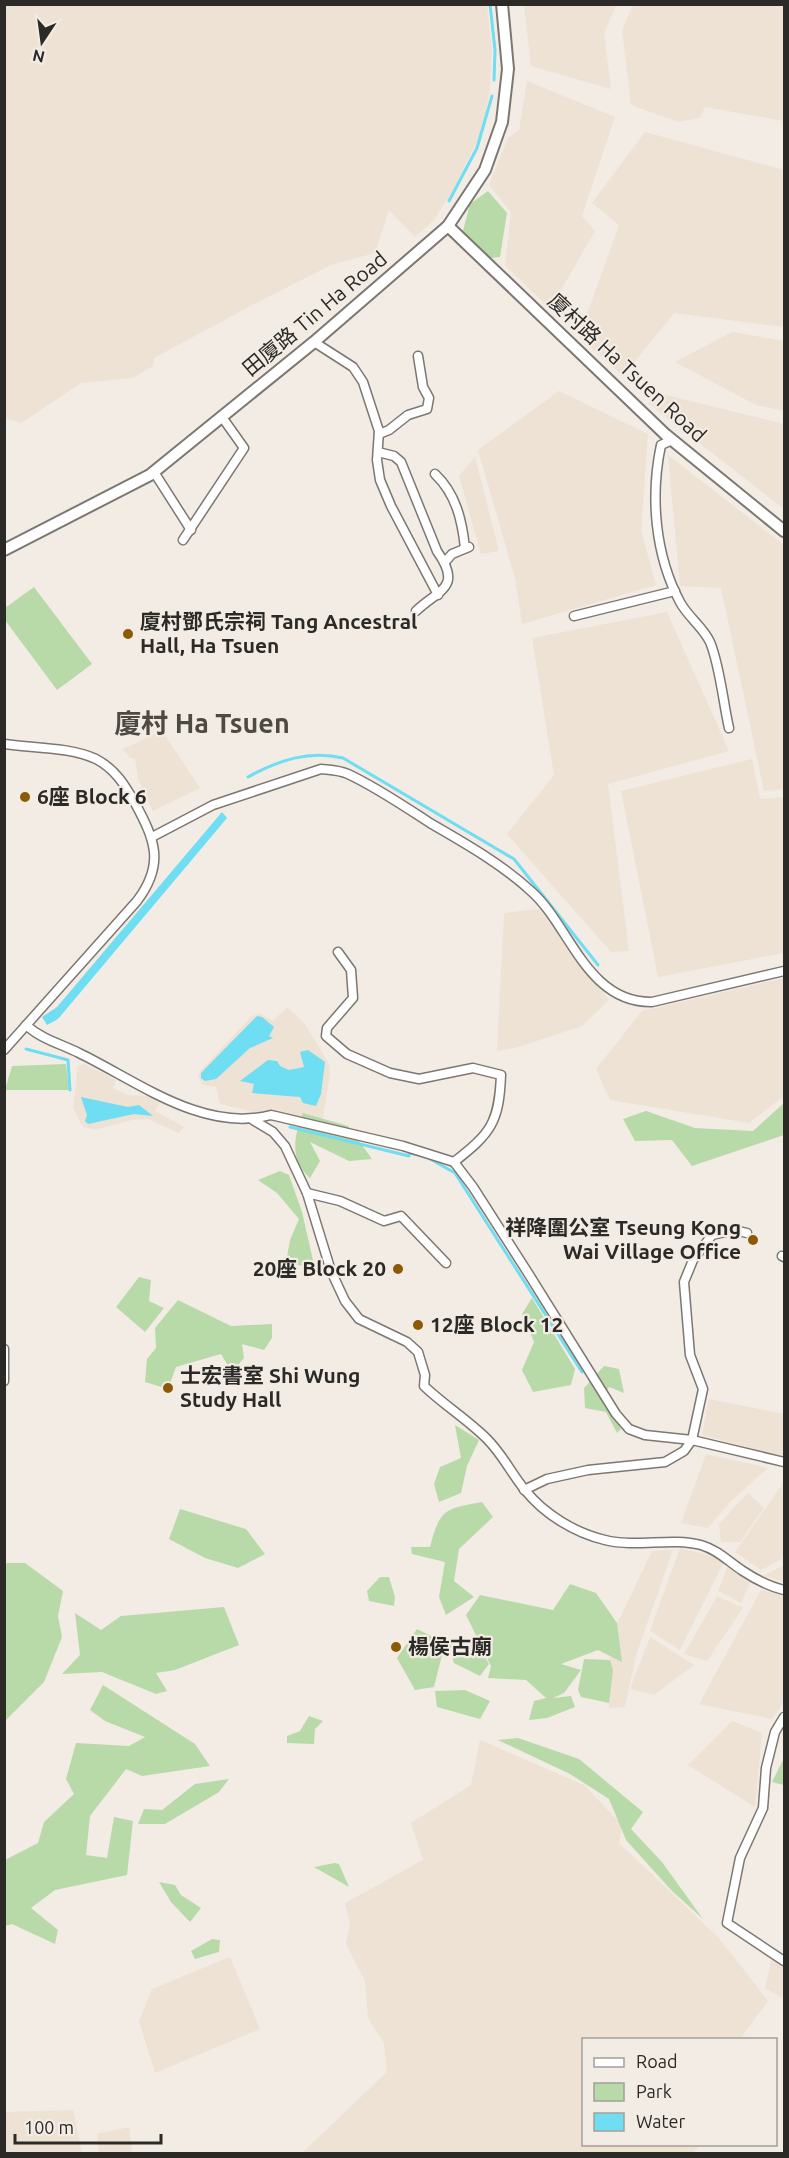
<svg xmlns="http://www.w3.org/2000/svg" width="789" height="2158" font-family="Ubuntu,'Noto Sans SC',sans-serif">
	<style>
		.built { fill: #ede2d4 }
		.green { fill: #b8daa9 }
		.water { fill: #6fddf2 }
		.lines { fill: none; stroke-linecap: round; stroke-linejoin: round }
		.stream { stroke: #6fddf2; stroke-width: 3 }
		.minor-casing { stroke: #7d7771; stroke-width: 11 }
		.tertiary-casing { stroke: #7d7771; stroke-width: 14 }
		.minor { stroke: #fff; stroke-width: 8 }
		.tertiary { stroke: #fff; stroke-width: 10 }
		.poi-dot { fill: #8c5a05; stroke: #f2ece5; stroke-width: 2 }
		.labels { text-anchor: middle; stroke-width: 4.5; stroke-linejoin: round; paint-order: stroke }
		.street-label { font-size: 21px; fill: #2c2a27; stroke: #f2ece5 }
		.poi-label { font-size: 21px; font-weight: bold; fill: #2c2a27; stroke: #f2ece5; text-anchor: start }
		.district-label { font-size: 27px; font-weight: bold; fill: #4e4a43; stroke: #f2ece5 }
	</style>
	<rect width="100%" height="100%" fill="#f2ece5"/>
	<g class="built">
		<path d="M4,5H487L492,51L490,89L482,131L453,190L434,220L415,237L389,210L375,253L331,265L258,302L154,358L153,366L133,378L81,383L21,423L4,418Z"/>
		<path d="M524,5H616L604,33L611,89L531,66Z"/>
		<path d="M633,5H784V121L705,107L700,118L678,122L631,105L622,30Z"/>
		<path d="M527,81L615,117L582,216L595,231L550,309L505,265L511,212L489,185L508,138L519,130Z"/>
		<path d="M645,132L784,170V327L674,313L623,376L579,337L619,225L592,203Z"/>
		<path d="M732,332L784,341V411L756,405L675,362Z"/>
		<path d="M559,391L648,434L641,530L656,585L522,624L515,578L478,450Z"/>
		<path d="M658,393L784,424V509L648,403Z"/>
		<path d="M668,455L784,545V789L764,791L721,588L680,586Z"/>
		<path d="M475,457L499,551L481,554L459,476Z"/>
		<path d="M667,612L729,751L608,784L629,951L611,952L507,834L554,775L532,638Z"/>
		<path d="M162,731L200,788L153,811L138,779L135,759L130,758L123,749Z"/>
		<path d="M752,759L760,799L784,797V953L658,977L621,791Z"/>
		<path d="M539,909L609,1000L582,1026L515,1048L497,1051L504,913Z"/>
		<path d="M784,978V1096L749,1123L610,1100L596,1069L642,1011Z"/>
		<path d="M287,1007L305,1024L329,1064L330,1074L323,1118L318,1123L270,1111L255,1112L220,1104L216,1087L203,1085L198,1077L201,1070L251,1017L259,1013L273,1021Z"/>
		<path d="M84,1064L116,1080L113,1088L128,1095L148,1096L160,1103L155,1111L184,1127L179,1133L148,1119L132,1120L95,1130L83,1127L73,1108L78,1066Z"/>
		<path d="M709,1399L784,1414V1457L702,1435Z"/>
		<path d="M706,1454L768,1468L730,1502L708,1528L681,1523Z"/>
		<path d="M784,1482V1558L761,1570L735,1552Z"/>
		<path d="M748,1493L764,1508L740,1542H721L719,1524Z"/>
		<path d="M680,1548L725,1560L680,1650L650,1631Z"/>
		<path d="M673,1550L636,1655L625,1707L609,1708L610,1639L652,1551Z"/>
		<path d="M784,1565V1581L763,1576Z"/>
		<path d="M728,1566L750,1583L741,1603L718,1591Z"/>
		<path d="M761,1590L784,1595V1702L772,1719L699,1704Z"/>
		<path d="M717,1596L743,1608L707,1661L684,1654Z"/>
		<path d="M650,1637L694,1665L654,1695L630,1689Z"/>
		<path d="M732,1721L762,1733L755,1807L688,1765Z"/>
		<path d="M480,1740L584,1785L622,1825L619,1843L719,1938L768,2001L740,2039L584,2040V2144L700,2145L693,2153L301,2154L387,2072L384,2043L368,2018L365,1981L346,1944L350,1924L345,1903L423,1860L411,1823L471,1785Z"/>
		<path d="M230,1957L260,2029L155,2073L139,2021L152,1989Z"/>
		<path d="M772,1958L784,1963V1999L765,1988Z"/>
		<path d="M73,2110L82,2153H5V2112Z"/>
		<path d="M129,2127L132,2153H99L97,2134Z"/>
	</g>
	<g class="green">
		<path d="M488,191L507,213L500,257L491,258L463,231L470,204Z"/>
		<path d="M34,587L92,664L57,690L5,620V608Z"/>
		<path d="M66,1064L69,1090H5L12,1066Z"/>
		<path d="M784,1103V1135L692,1166L672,1140L635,1141L623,1119L646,1111L695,1128L753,1131Z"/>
		<path d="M303,1113L348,1126L372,1159L349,1161L310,1142L320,1161L310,1178C289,1159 294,1136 303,1113Z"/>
		<path d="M280,1171L289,1175L302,1212L315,1269L286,1262L290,1240L299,1219L277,1193L258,1180Z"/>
		<path d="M139,1277L151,1280L149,1301L164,1308L145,1332L116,1307Z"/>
		<path d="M532,1298L575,1369L571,1385L533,1392L522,1370L534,1342L522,1314Z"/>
		<path d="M178,1300L231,1326L272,1324V1338L264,1350L242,1344L244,1358L232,1372L221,1354L176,1367L168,1389L145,1382L147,1359L156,1348L155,1328Z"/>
		<path d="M604,1366L619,1369L624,1393L609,1387L601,1399L621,1429L617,1433L606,1412L585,1408L584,1388Z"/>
		<path d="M455,1425L479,1440L467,1466L461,1493L439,1502L434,1484L440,1467L461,1458Z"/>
		<path d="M482,1502L493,1517L459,1549L454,1581L474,1597L446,1615L439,1597L445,1562L412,1554L411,1547H430C440,1509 444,1509 482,1502Z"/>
		<path d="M180,1509L246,1529L265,1554L238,1568L205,1558L169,1539Z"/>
		<path d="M7,1563H25L63,1591L58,1616L62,1637L44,1682L5,1721L4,1566Z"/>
		<path d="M380,1577H389L395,1597L394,1606L369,1601L367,1591Z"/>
		<path d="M570,1584L596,1593L617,1623L622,1662L598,1650L561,1664L581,1670L564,1693L553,1698L571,1696L575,1707L547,1718L529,1720L534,1701L546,1698L526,1680L488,1678L491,1666L466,1615L480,1595L553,1610Z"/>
		<path d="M224,1607L239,1645L175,1670L156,1673L167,1691L156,1694L102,1672L62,1674L80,1655L75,1613L101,1630L121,1616Z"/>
		<path d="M417,1629L445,1643L434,1687L415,1690L397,1658Z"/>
		<path d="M461,1641L481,1650L489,1664L480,1676L454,1663L448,1643Z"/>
		<path d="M584,1659L610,1660L613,1670L609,1703L581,1697L578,1690Z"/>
		<path d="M103,1685L195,1744L210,1766L142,1776L126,1769L90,1816L86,1855L107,1858L114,1817L133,1821L127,1875L55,1890L31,1908L58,1930L55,1944L12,1924L5,1926V1860L38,1843L44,1822L74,1794L66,1779L76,1743L129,1746L145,1737L105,1721L90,1710Z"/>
		<path d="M465,1690L490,1701L480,1719L437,1707L435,1691Z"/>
		<path d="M309,1716L323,1721L315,1729L314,1744L287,1743V1736L300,1731Z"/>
		<path d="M518,1738L579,1759L643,1812L631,1829L662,1862L703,1919L672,1891L626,1840L609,1799L570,1774L498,1740Z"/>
		<path d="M784,1758V1785L772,1782Z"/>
		<path d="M229,1779L219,1792L165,1824H138L144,1809L162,1810L195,1784Z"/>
		<path d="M335,1863L339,1864L349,1887L314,1867Z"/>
		<path d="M159,1882L175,1885L181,1895L201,1908L190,1922L171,1902Z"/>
		<path d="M212,1939L220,1940L219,1952L195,1959L191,1951Z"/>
	</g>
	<g class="water">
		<path d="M222,812L227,818L58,1019L47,1025L42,1017L57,1007Z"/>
		<path d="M257,1016L262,1017L274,1027L269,1036L273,1038L250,1048L216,1079L205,1081L201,1078V1073Z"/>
		<path d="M308,1050L325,1062L321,1094L316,1106L303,1103L300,1097L252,1093L254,1084L240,1081L268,1060L277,1061L280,1066L289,1070L304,1067L300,1052Z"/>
		<path d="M81,1097L128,1107L139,1105L153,1116L134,1114L88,1124L85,1121L87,1115Z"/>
	</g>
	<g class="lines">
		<g class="stream">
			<path d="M490,4L495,50L494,80"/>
			<path d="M449,201L477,148L492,96"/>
			<path d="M248,777C279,760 309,750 343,758L514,859L598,965"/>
			<path d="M26,1049L68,1060L70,1090"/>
			<path d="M290,1127L409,1156V1153L425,1156L455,1173L582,1372"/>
		</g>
		<g class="minor-casing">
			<g id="minor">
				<path d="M314,342L353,367L363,382L379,431L377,460L380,480L391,506L438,595"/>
				<path d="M379,434L389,430L408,415L427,409L429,398L423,387L418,356"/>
				<path d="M672,440L661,445C650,497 655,555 680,602C688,617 703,627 710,642C720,666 723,702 729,728"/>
				<path d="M378,452L394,456L401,462L437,551C463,588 439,589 416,611"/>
				<path d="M154,472L191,530"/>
				<path d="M435,474C456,494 462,520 465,548"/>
				<path d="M183,540L244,448L222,417"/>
				<path d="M445,562L452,554L469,547"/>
				<path d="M574,616L675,591"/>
				<path d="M4,744C33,748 70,747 96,759C115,769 125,785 135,803C155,840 165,864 137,901L4,1050"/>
				<path d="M152,837L213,805L321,769C330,770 339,770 348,774C376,787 404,806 430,823C466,844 502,864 532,892C570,926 587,1003 652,1002L784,971"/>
				<path d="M338,952L351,970L353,998L327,1028L326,1036L347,1054L390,1073L419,1079L473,1068L501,1075C499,1123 491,1133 454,1162"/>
				<path d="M26,1025C41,1039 61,1044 79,1053C137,1081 203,1133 271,1115L403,1146L454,1162L473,1187L528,1273L616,1414L629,1429L645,1435L692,1440L784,1462"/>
				<path d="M253,1120L273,1132L285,1146L307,1193L331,1271L345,1301L359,1319L407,1342L418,1352L425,1375L424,1386C444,1405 468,1420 487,1439C503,1455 511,1473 525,1490C544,1514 575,1533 605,1540C637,1548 670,1537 701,1545C718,1550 729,1562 743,1571C755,1579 771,1587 784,1590"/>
				<path d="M307,1193L340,1201L384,1221L401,1216L446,1263"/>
				<path d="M782,1256L784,1257"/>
				<path d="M4,1349V1381"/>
				<path d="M524,1490L547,1479L588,1470L665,1462L684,1451L692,1440L703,1389L690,1355L684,1282L693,1260L712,1235L734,1230L747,1233"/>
				<path d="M784,1717L775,1732L766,1768L763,1808L740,1858L727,1923L784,1961"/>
			</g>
		</g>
		<g class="tertiary-casing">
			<g id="tertiary">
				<path d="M448,226L666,435L784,531"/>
				<path d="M4,550L150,475L314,342L448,226L485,170L502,122L508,69L502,4"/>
			</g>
		</g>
		<use href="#minor" class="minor"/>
		<use href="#tertiary" class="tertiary"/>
	</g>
	<g class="poi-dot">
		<circle cx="128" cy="634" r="6"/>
		<circle cx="25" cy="797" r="6"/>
		<circle cx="753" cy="1240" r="6"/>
		<circle cx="398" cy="1269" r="6"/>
		<circle cx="418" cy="1325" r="6"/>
		<circle cx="168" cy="1388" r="6"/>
		<circle cx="396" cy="1647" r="6"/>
	</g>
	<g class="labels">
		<g class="street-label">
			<text transform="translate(315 314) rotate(-40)" y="7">田廈路 Tin Ha Road</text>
			<text transform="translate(627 368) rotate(43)" y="7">廈村路 Ha Tsuen Road</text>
		</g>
		<g class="poi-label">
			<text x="140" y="629">廈村鄧氏宗祠 Tang Ancestral<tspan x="140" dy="24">Hall, Ha Tsuen</tspan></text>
			<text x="37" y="804">6座 Block 6</text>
			<text x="741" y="1235" text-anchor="end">祥降圍公室 Tseung Kong<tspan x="741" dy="24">Wai Village Office</tspan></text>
			<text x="386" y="1276" text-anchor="end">20座 Block 20</text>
			<text x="430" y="1332">12座 Block 12</text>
			<text x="180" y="1383">士宏書室 Shi Wung<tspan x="180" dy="24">Study Hall</tspan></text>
			<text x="408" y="1654">楊侯古廟</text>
		</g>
		<g class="district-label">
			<text x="202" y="733">廈村 Ha Tsuen</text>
		</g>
	</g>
	<rect width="789" height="2158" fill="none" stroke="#2c2a27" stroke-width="12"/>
	<rect x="582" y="2038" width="195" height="108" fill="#f2ece5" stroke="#a39e99" stroke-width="1.5"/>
	<rect x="594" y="2058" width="30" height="9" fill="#ffffff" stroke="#a39e99" stroke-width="1.5"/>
	<text x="636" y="2068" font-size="18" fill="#2c2a27">Road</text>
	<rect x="594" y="2083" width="30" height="18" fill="#b8daa9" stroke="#a39e99" stroke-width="1.5"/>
	<text x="636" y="2098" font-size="18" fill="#2c2a27">Park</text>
	<rect x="594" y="2113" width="30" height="18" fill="#6fddf2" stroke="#a39e99" stroke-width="1.5"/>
	<text x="636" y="2128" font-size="18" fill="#2c2a27">Water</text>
	<g transform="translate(42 42) rotate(193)" stroke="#f2ece5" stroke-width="4.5" paint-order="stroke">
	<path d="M0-4.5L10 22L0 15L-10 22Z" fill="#2c2a27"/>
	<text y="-9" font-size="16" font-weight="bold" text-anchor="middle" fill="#2c2a27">N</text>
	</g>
	<path d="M15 2134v9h146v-9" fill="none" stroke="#2c2a27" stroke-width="3"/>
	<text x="24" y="2134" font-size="18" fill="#2c2a27" stroke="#f2ece5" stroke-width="4.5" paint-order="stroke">100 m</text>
</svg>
